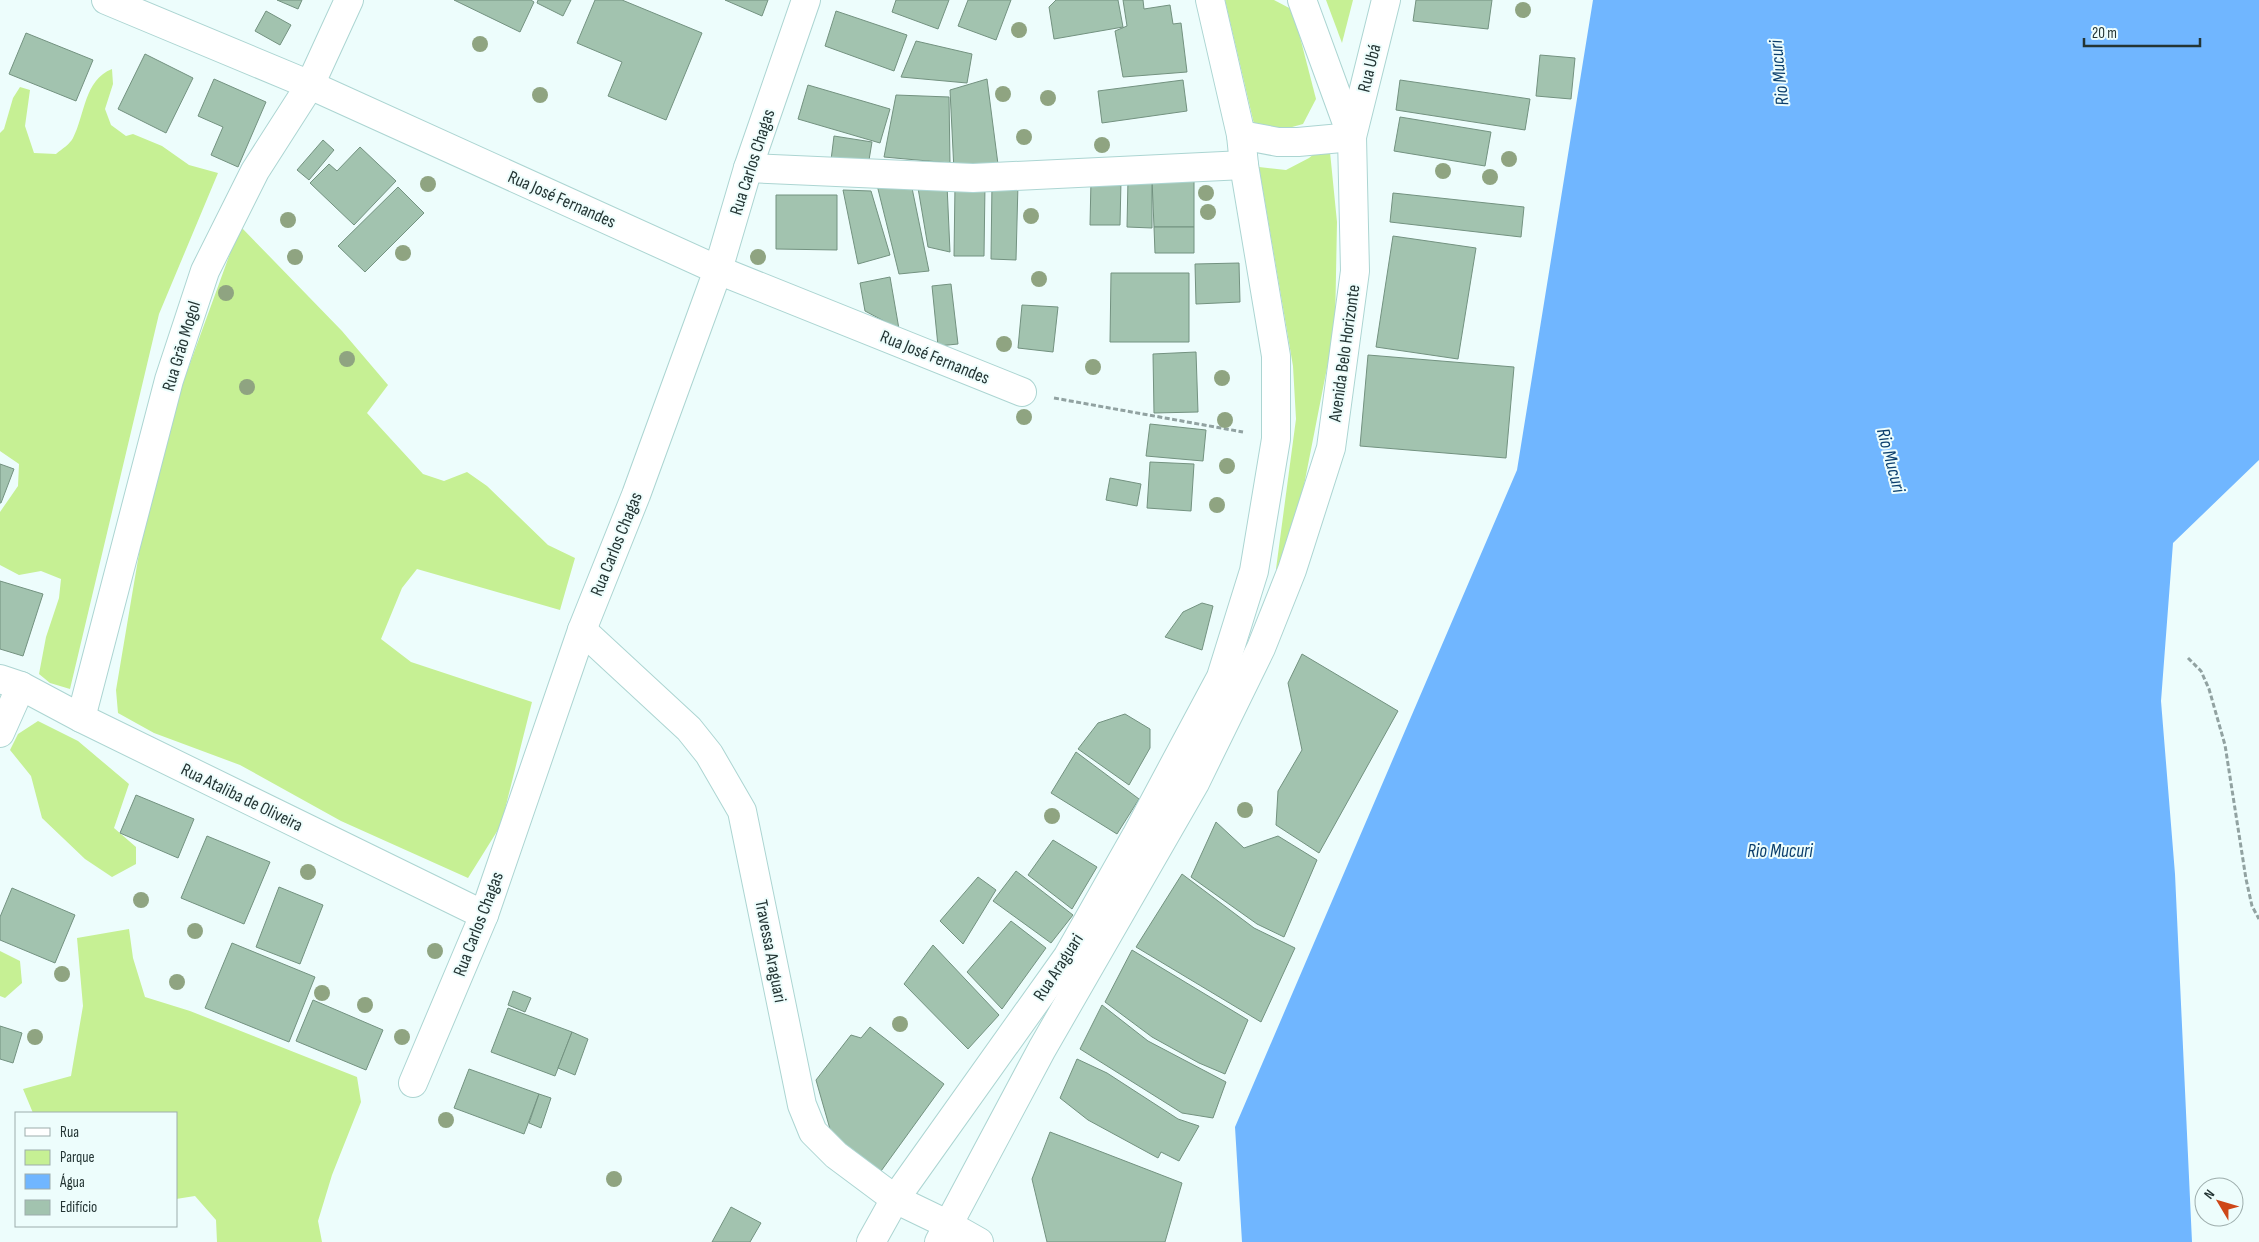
<svg xmlns="http://www.w3.org/2000/svg" width="2259" height="1242" font-family="'Sofia Sans Condensed',sans-serif">
	<style>
		.green { fill: #c6f094 }
		.water { fill: #70b6ff }
		.building { fill: #a2c3af; stroke: #739280 }
		.lines { fill: none; stroke-linecap: round; stroke-linejoin: round }
		.minor-casing { stroke: #acd5d2; stroke-width: 30 }
		.path { stroke: #91a2a1; stroke-width: 3; stroke-dasharray: 5 2.5; stroke-linecap: butt }
		.minor { stroke: #fff; stroke-width: 28 }
		.tree { fill: #8fa481 }
		.labels { text-anchor: middle; stroke-width: 4; stroke-linejoin: round; paint-order: stroke }
		.street-label { font-size: 18px; fill: #243534; stroke: #edfdfc }
		.water-label { font-size: 19px; font-style: italic; fill: #0a3e6c; stroke: #edfdfc }
	</style>
	<rect width="100%" height="100%" fill="#edfdfc"/>
	<g class="green">
		<path d="M1225,0H1274L1293,10L1316,99L1303,124L1274,132L1254,124Z"/>
		<path d="M1326,0H1353L1342,43Z"/>
		<path d="M112,69L113,84L105,109L111,125L126,136L133,134L162,146L189,165L218,173L159,314L70,689L50,683L39,674L46,637L59,598L61,579L41,571L19,575L0,565V512L18,486L19,464L0,451V133L4,129L13,98L20,87L30,90L25,126L34,153L56,154C62,149 70,144 73,138C85,115 84,80 112,69Z"/>
		<path d="M1329,142L1337,222L1335,327L1287,572L1276,569L1296,419L1293,366L1259,167L1286,170L1309,158Z"/>
		<path d="M240,226L342,331L388,385L367,413L423,474L444,481L467,472L487,486L548,545L575,558L560,610L417,569L402,588L381,639L411,662L532,702L501,825L468,878L341,821L240,765L154,733L118,713L116,690L146,512L180,391Z"/>
		<path d="M38,721L78,741L129,784L114,828L136,847V864L112,877L85,859L42,818L31,776L10,750L18,734Z"/>
		<path d="M129,929L133,958L145,997L190,1011L357,1077L361,1102L332,1175L318,1221L322,1242H217L216,1220L195,1196L176,1199V1113H33L23,1089L71,1076L83,1006L77,938Z"/>
		<path d="M0,951L20,961L22,983L5,998L0,996Z"/>
	</g>
	<path class="water" d="M1593,0H2259V460L2173,543L2161,701L2175,874L2192,1242H1242L1235,1127L1517,470Z"/>
	<g class="building">
		<path d="M277,0H302L298,9Z"/>
		<path d="M454,0H531L534,2L520,32Z"/>
		<path d="M538,0H571L563,16L537,3Z"/>
		<path d="M595,0H622L702,33L666,120L608,96L622,62L577,43Z"/>
		<path d="M725,0H768L762,16Z"/>
		<path d="M896,0H949L938,29L892,12Z"/>
		<path d="M968,0H1011L996,40L958,26Z"/>
		<path d="M1056,0H1118L1123,27L1054,39L1049,7Z"/>
		<path d="M1123,0H1143L1144,9L1170,5L1173,24L1181,23L1187,72L1123,77L1115,31L1127,26Z"/>
		<path d="M1416,0H1492L1488,29L1413,21Z"/>
		<path d="M266,11L291,25L280,45L255,31Z"/>
		<path d="M836,11L907,35L894,71L825,46Z"/>
		<path d="M26,33L93,60L76,101L9,74Z"/>
		<path d="M916,41L972,54L967,83L901,77Z"/>
		<path d="M145,54L193,78L166,133L118,109Z"/>
		<path d="M1540,55L1575,58L1571,99L1536,96Z"/>
		<path d="M214,79L266,102L238,167L211,155L223,127L198,116Z"/>
		<path d="M987,79L999,172L954,171L950,90Z"/>
		<path d="M1183,80L1187,111L1102,123L1098,91Z"/>
		<path d="M1400,80L1530,99L1525,130L1396,110Z"/>
		<path d="M808,85L890,109L880,143L798,119Z"/>
		<path d="M896,95L949,97L950,163L884,157Z"/>
		<path d="M1400,117L1491,132L1485,166L1394,151Z"/>
		<path d="M834,136L872,142L868,166L831,160Z"/>
		<path d="M323,140L334,150L309,180L297,170Z"/>
		<path d="M360,147L396,181L354,225L310,183L329,164L337,171Z"/>
		<path d="M1194,178V227H1154L1152,180Z"/>
		<path d="M1128,179L1152,180V228L1127,227Z"/>
		<path d="M1091,180L1121,181L1120,225H1090Z"/>
		<path d="M917,182L947,185L950,252L928,247Z"/>
		<path d="M992,183L1018,184L1016,260L991,259Z"/>
		<path d="M877,185L912,188L929,271L899,274Z"/>
		<path d="M955,185H985L984,256H954Z"/>
		<path d="M398,187L424,213L365,272L338,246Z"/>
		<path d="M843,190L871,191L890,255L858,264Z"/>
		<path d="M1393,193L1524,207L1521,237L1390,222Z"/>
		<path d="M776,195H837V250L776,249Z"/>
		<path d="M1154,227H1194V253H1155Z"/>
		<path d="M1393,236L1476,248L1458,359L1376,347Z"/>
		<path d="M1239,263L1240,302L1196,304L1195,264Z"/>
		<path d="M1111,273H1189V342H1110Z"/>
		<path d="M890,277L899,329L865,311L860,283Z"/>
		<path d="M951,284L958,344L938,346L932,286Z"/>
		<path d="M1022,305L1058,307L1053,352L1018,348Z"/>
		<path d="M1196,352L1198,412L1154,413L1153,354Z"/>
		<path d="M1368,355L1514,367L1506,458L1360,446Z"/>
		<path d="M1150,424L1206,430L1203,461L1146,456Z"/>
		<path d="M1150,462L1194,464L1191,511L1147,508Z"/>
		<path d="M0,464L14,469L1,503H0Z"/>
		<path d="M1110,478L1141,484L1137,506L1106,500Z"/>
		<path d="M0,581L43,594L23,656L0,649Z"/>
		<path d="M1202,603L1213,606L1202,650L1165,637L1183,612Z"/>
		<path d="M1302,654L1398,711L1319,853L1276,825L1278,791L1302,750L1288,683Z"/>
		<path d="M1125,714L1150,729V748L1129,785L1078,749L1098,723Z"/>
		<path d="M1076,752L1139,799L1117,834L1051,793Z"/>
		<path d="M136,795L194,819L178,858L120,833Z"/>
		<path d="M1216,822L1244,848L1278,836L1317,860L1284,937L1257,924L1191,877Z"/>
		<path d="M207,836L270,862L244,924L181,898Z"/>
		<path d="M1053,840L1097,867L1072,909L1028,875Z"/>
		<path d="M1016,871L1073,915L1051,943L993,901Z"/>
		<path d="M1182,874L1254,928L1295,948L1261,1022L1136,947Z"/>
		<path d="M978,877L996,890L963,944L940,921Z"/>
		<path d="M279,887L323,905L300,964L256,947Z"/>
		<path d="M12,888L75,915L55,963L0,940V917Z"/>
		<path d="M1011,921L1046,948L1002,1009L967,972Z"/>
		<path d="M232,943L315,977L289,1042L205,1008Z"/>
		<path d="M933,945L999,1015L968,1049L904,984Z"/>
		<path d="M1132,950L1248,1020L1225,1074L1199,1063L1152,1037L1105,1002Z"/>
		<path d="M513,991L531,998L525,1012L508,1005Z"/>
		<path d="M313,1000L383,1030L366,1070L296,1041Z"/>
		<path d="M1102,1005L1148,1041L1226,1082L1213,1118L1182,1113L1080,1049Z"/>
		<path d="M508,1008L572,1032L555,1076L491,1052Z"/>
		<path d="M0,1026L22,1033L13,1063L0,1059Z"/>
		<path d="M870,1027L944,1084L876,1178L830,1129L816,1080L851,1035L861,1038Z"/>
		<path d="M572,1032L588,1039L575,1075L558,1068Z"/>
		<path d="M1077,1059L1107,1073L1178,1119L1199,1126L1179,1161L1161,1152L1158,1158L1088,1120L1060,1098Z"/>
		<path d="M469,1069L539,1094L524,1134L454,1108Z"/>
		<path d="M539,1094L551,1098L541,1128L529,1123Z"/>
		<path d="M1050,1132L1182,1183L1165,1242H1047L1032,1179Z"/>
		<path d="M731,1207L761,1223L750,1242H712Z"/>
	</g>
	<g class="lines">
		<g class="minor-casing">
			<g id="minor">
				<path d="M106,0L310,85L718,270L1022,392"/>
				<path d="M1241,135L1278,142H1298L1352,137L1386,0"/>
				<path d="M748,168L973,178L1244,165"/>
				<path d="M582,630L689,729L709,754L742,811L802,1105L813,1132L836,1155L895,1199L949,1225L979,1242"/>
				<path d="M0,679L21,686L81,718L484,915"/>
				<path d="M81,718L169,380L205,271L255,171L310,85L349,0"/>
				<path d="M0,733L21,686"/>
				<path d="M413,1083L484,915L582,630L636,495L718,270L748,168L806,0"/>
				<path d="M871,1242L895,1199L1068,956L1136,836L1221,677L1254,571L1276,439V356L1244,165L1241,135L1210,0"/>
				<path d="M939,1242L1042,1049L1195,783L1261,648L1292,570L1331,448L1355,271L1352,137L1302,0"/>
			</g>
		</g>
		<g class="path">
			<path d="M1054,398L1243,432"/>
			<path d="M2188,658L2201,671L2209,689L2225,745L2246,879L2252,906L2259,919"/>
		</g>
		<use href="#minor" class="minor"/>
	</g>
	<g class="tree">
		<circle cx="1523" cy="10" r="8"/>
		<circle cx="1019" cy="30" r="8"/>
		<circle cx="480" cy="44" r="8"/>
		<circle cx="1003" cy="94" r="8"/>
		<circle cx="540" cy="95" r="8"/>
		<circle cx="1048" cy="98" r="8"/>
		<circle cx="1024" cy="137" r="8"/>
		<circle cx="1102" cy="145" r="8"/>
		<circle cx="1509" cy="159" r="8"/>
		<circle cx="1443" cy="171" r="8"/>
		<circle cx="1490" cy="177" r="8"/>
		<circle cx="428" cy="184" r="8"/>
		<circle cx="1206" cy="193" r="8"/>
		<circle cx="1208" cy="212" r="8"/>
		<circle cx="1031" cy="216" r="8"/>
		<circle cx="288" cy="220" r="8"/>
		<circle cx="403" cy="253" r="8"/>
		<circle cx="295" cy="257" r="8"/>
		<circle cx="758" cy="257" r="8"/>
		<circle cx="1039" cy="279" r="8"/>
		<circle cx="226" cy="293" r="8"/>
		<circle cx="1004" cy="344" r="8"/>
		<circle cx="347" cy="359" r="8"/>
		<circle cx="1093" cy="367" r="8"/>
		<circle cx="1222" cy="378" r="8"/>
		<circle cx="247" cy="387" r="8"/>
		<circle cx="1024" cy="417" r="8"/>
		<circle cx="1225" cy="420" r="8"/>
		<circle cx="1227" cy="466" r="8"/>
		<circle cx="1217" cy="505" r="8"/>
		<circle cx="1245" cy="810" r="8"/>
		<circle cx="1052" cy="816" r="8"/>
		<circle cx="308" cy="872" r="8"/>
		<circle cx="141" cy="900" r="8"/>
		<circle cx="195" cy="931" r="8"/>
		<circle cx="435" cy="951" r="8"/>
		<circle cx="62" cy="974" r="8"/>
		<circle cx="177" cy="982" r="8"/>
		<circle cx="322" cy="993" r="8"/>
		<circle cx="365" cy="1005" r="8"/>
		<circle cx="900" cy="1024" r="8"/>
		<circle cx="35" cy="1037" r="8"/>
		<circle cx="402" cy="1037" r="8"/>
		<circle cx="446" cy="1120" r="8"/>
		<circle cx="614" cy="1179" r="8"/>
	</g>
	<g class="labels">
		<g class="street-label">
			<text transform="translate(1369 68) rotate(-76)" y="6">Rua Ubá</text>
			<text transform="translate(752 162) rotate(-72)" y="6">Rua Carlos Chagas</text>
			<text transform="translate(562 199) rotate(24)" y="6">Rua José Fernandes</text>
			<text transform="translate(181 346) rotate(-73)" y="6">Rua Grão Mogol</text>
			<text transform="translate(1344 353) rotate(-82)" y="6">Avenida Belo Horizonte</text>
			<text transform="translate(935 357) rotate(22)" y="6">Rua José Fernandes</text>
			<text transform="translate(616 544) rotate(-68)" y="6">Rua Carlos Chagas</text>
			<text transform="translate(242 797) rotate(26)" y="6">Rua Ataliba de Oliveira</text>
			<text transform="translate(478 924) rotate(-69)" y="6">Rua Carlos Chagas</text>
			<text transform="translate(771 951) rotate(79)" y="6">Travessa Araguari</text>
			<text transform="translate(1058 967) rotate(-57)" y="6">Rua Araguari</text>
		</g>
		<g class="water-label">
			<text transform="translate(1778 73) rotate(-96)" y="7">Rio Mucuri</text>
			<text transform="translate(1892 460) rotate(75)" y="7">Rio Mucuri</text>
			<text x="1780" y="857">Rio Mucuri</text>
		</g>
	</g>
	<rect x="15" y="1112" width="162" height="115" fill="#edfdfc" stroke="#9dadac"/>
	<rect x="25" y="1128" width="25" height="8" fill="#ffffff" stroke="#9dadac"/>
	<text x="60" y="1137" font-size="15" fill="#243534">Rua</text>
	<rect x="25" y="1150" width="25" height="15" fill="#c6f094" stroke="#9dadac"/>
	<text x="60" y="1162" font-size="15" fill="#243534">Parque</text>
	<rect x="25" y="1174" width="25" height="15" fill="#70b6ff" stroke="#9dadac"/>
	<text x="60" y="1187" font-size="15" fill="#243534">Água</text>
	<rect x="25" y="1200" width="25" height="15" fill="#a2c3af" stroke="#9dadac"/>
	<text x="60" y="1212" font-size="15" fill="#243534">Edifício</text>
	<g transform="translate(2219 1202) rotate(308)"><circle r="24" fill="#edfdfc" stroke="#9dadac"/>
	<path d="M0-4L9 19L0 12L-9 19Z" fill="#ce4718"/>
	<text y="-8" font-size="14" font-weight="bold" text-anchor="middle" fill="#243534">N</text>
	</g>
	<path d="M2084 38v8h116v-8" fill="none" stroke="#243534" stroke-width="2.5"/>
	<text x="2092" y="38" font-size="15" fill="#243534" stroke="#edfdfc" stroke-width="4" paint-order="stroke">20 m</text>
</svg>
